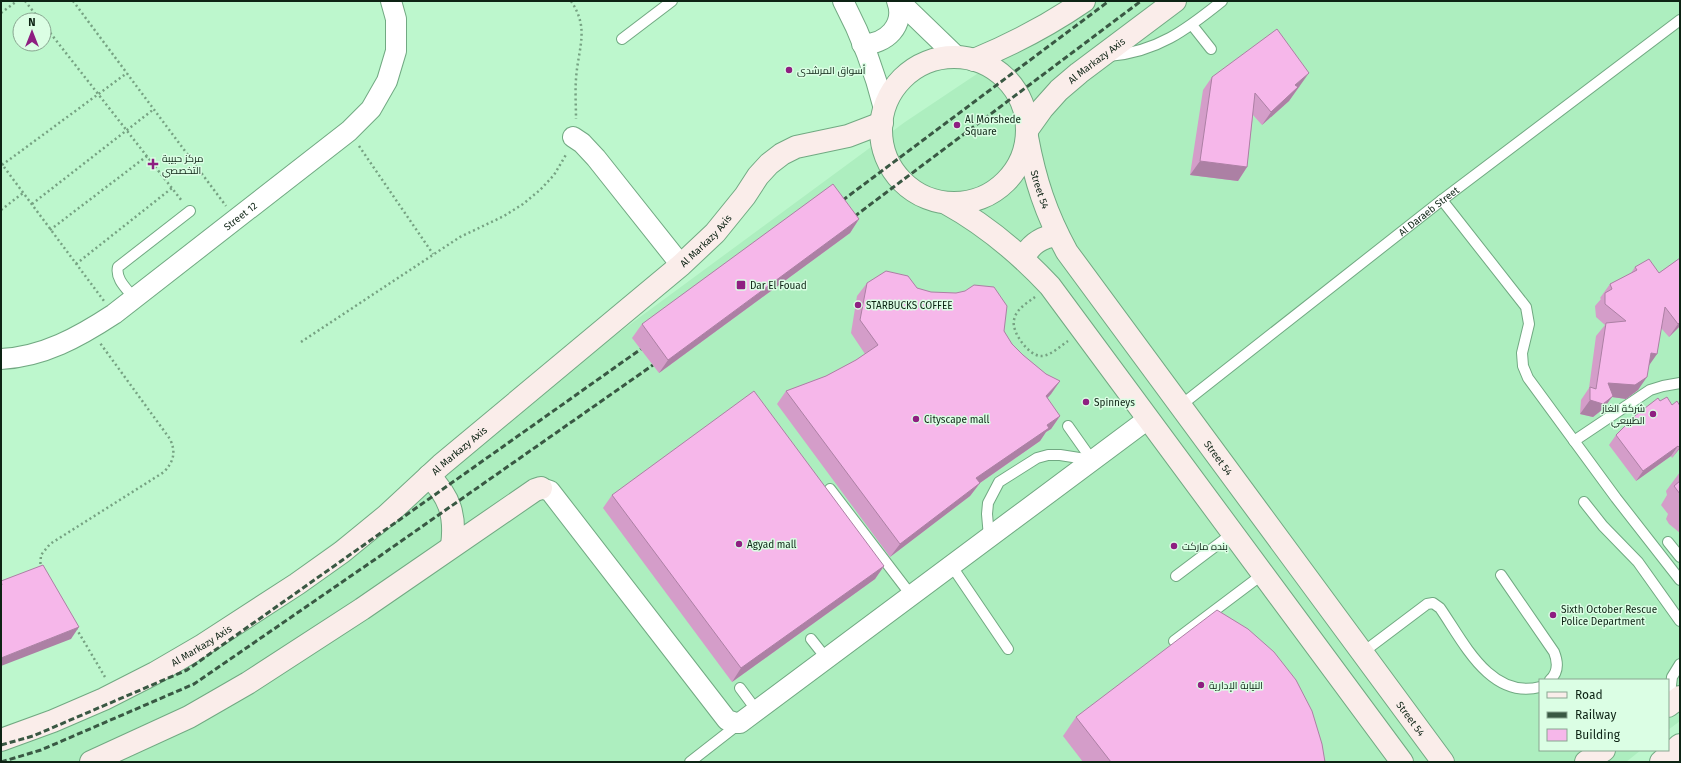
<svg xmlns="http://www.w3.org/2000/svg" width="1681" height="763" font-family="'Fira Sans',Cairo,sans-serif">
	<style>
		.built { fill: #adeebf }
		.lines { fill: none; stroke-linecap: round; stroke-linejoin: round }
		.service-casing { stroke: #71a982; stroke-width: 12 }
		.minor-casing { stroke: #71a982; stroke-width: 22 }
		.secondary-casing { stroke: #71a982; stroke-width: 24 }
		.path { stroke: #76a282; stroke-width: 2.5; stroke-dasharray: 2 3; stroke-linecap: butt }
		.service { stroke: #fff; stroke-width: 10 }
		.minor { stroke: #fff; stroke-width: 20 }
		.secondary { stroke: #faedea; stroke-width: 22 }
		.rail { stroke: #395843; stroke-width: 3; stroke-dasharray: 6 3; stroke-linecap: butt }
		.wall { fill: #d49dc9 }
		.shaded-wall { fill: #ac80a4 }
		.building { fill: #f6b7ea; stroke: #ac80a4 }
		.poi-dot { fill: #8e1f81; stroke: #dbfee4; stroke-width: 1.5 }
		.labels { text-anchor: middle; stroke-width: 3; stroke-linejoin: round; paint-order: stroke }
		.street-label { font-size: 10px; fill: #0d2314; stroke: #dbfee4 }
		.poi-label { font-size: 10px; fill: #0d2314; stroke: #dbfee4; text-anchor: start }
	</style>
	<rect width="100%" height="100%" fill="#bdf7cd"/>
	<path class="built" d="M1086,1H1680V721L1668,730V680H1540V750H1641L1626,762H1V746L177,654L284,579L905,122Z"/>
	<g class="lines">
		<g class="service-casing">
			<g id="service">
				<path d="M1192,25L1211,49"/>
				<path d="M622,39L672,1"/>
				<path d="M1109,56C1157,52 1186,30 1222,1"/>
				<path d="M1442,200L1526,307L1529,324L1522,353L1523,366L1528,378L1616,498L1680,580"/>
				<path d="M134,298C127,289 115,279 118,267L190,211"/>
				<path id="s1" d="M1180,406L1442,200L1680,20"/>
				<path d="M1068,426L1092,460"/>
				<path d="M1574,441L1650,390L1663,386L1680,383"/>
				<path d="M830,489L911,595"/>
				<path d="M1584,502L1603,526L1638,562L1680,621"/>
				<path d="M989,537L987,514L988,503L999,482L1037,458L1048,455H1060L1092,460"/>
				<path d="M1668,542L1680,557"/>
				<path d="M951,565L1008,649"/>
				<path d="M1501,575L1554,652C1558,662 1559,672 1550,680"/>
				<path d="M1176,576L1233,533"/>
				<path d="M811,639L826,658"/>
				<path d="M1174,641L1263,574"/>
				<path d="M1362,653L1427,604L1433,603L1440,608C1463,641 1490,700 1540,687"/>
				<path d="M740,688L757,711"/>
				<path d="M1669,703L1672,677L1680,664"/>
				<path d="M690,762L740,723"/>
			</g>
		</g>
		<g class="minor-casing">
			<g id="minor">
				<path d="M843,1C861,35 875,72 884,109"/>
				<path d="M899,1L957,57"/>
				<path d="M862,44C886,45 906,25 897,1"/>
				<path d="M573,137L582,143L596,158L681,265"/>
				<path id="s2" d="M1,359C43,357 79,337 114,314L349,131L371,109L387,81L396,51V19L391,1"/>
				<path d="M541,488L550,491L727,720L736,723H740L1148,419"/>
			</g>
		</g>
		<g class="secondary-casing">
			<g id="secondary">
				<circle cx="954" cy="130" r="73"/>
				<path d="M974,60C1013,44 1049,25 1084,1"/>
				<path id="s3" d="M1027,130L1042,109L1059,90L1079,73L1175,1"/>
				<path id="s4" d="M1027,137C1035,180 1046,214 1067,252L1443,762"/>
				<path d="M946,203C986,225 1019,253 1050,286L1402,762"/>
				<path d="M1023,258C1031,244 1041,237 1057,235"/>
				<path d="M429,476C450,497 456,516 452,546"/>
				<path d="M1668,706L1680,697"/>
				<path id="s5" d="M1,740L53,721L104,699L155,673L203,645L297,584L342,552L386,516L441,465L681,265L715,233L745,196L758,176L769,164L782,154L796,147L848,136L882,123"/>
				<path d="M91,762L189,717L248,683L362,609L535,490L541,488"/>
				<path d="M1586,762L1604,750"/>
				<path d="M1661,762L1680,745"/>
			</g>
		</g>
		<g class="path">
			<path d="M25,1L40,20"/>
			<path d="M73,1L226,206"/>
			<path d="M571,1C590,29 578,48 576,79C575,92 576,106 576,119"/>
			<path d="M1,13L17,1"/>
			<path d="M44,25L182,201"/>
			<path d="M359,146L433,254"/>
			<path d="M1,163L104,301"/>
			<path d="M2,165L127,73"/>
			<path d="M32,204L154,109"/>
			<path d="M1,210L23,193"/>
			<path d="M50,230L147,156"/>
			<path d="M76,264L172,188"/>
			<path d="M1035,297C1027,303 1016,309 1014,320C1011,332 1029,356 1041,356C1051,356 1060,346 1068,341"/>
			<path d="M301,342L460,237L504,216L523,204L540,190L554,175L567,153"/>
			<path d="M40,569L41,555L50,544L164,472C174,461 176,452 170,439L100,343"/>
			<path d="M76,628L105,677"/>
		</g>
		<use href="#service" class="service"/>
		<use href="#minor" class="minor"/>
		<use href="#secondary" class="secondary"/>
		<g class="rail">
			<path d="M835,206L1109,1"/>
			<path d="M847,222L1141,1"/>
			<path d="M1,745L33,736L187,670L641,349"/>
			<path d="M1,762L41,750L194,684L377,558L653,365"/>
		</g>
	</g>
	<g class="wall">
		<path d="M1212,77L1300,86L1298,88L1289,101L1262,125L1253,115L1247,167L1238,181L1190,175L1203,90Z"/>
		<path d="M859,219L850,233L659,373L632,338L642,324Z"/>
		<path d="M1680,258V326L1669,337L1661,328L1657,354L1649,364L1638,390L1626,399L1612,397L1603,409L1593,417L1580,414L1581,400L1589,388L1596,336L1605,325L1596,317L1595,306L1601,299L1600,298L1610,284L1631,273L1635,267L1659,273Z"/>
		<path d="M867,283L917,288L1004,331L1012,344L1023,355L1046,374L1060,381L1051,394L1047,398L1060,416L1051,429L1046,432L1040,441L980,483L970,496L890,557L777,404L786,391L826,376L856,360L865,354L851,333L857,296Z"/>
		<path d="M1660,401L1680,448L1672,458L1671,456L1636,481L1609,445L1616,435Z"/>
		<path d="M1680,472V538V533L1669,524L1666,519L1668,514L1661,505L1667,495L1666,491Z"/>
		<path d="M612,495L884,566L875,579L732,682L603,508Z"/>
		<path d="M1076,717L1325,762H1083L1063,736Z"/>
	</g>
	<g class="shaded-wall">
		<path d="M1309,73L1289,101L1262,125L1271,112L1295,85Z"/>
		<path d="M1200,161L1247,167L1238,181L1190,175Z"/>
		<path d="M859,219L850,233L659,373L668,360Z"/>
		<path d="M1680,322V326L1669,337L1678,324Z"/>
		<path d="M1651,353L1657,354L1648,367Z"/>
		<path d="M1647,377L1638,390L1626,399L1612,397L1603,409L1593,417L1580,414L1590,400L1608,383Z"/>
		<path d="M1060,381L1051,394L1037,410L1046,396Z"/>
		<path d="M1060,416L1051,429L1046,432L1040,441L967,492L976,478L1047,425Z"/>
		<path d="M1678,446L1671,456L1636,481L1643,471Z"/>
		<path d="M1680,447V448L1672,458Z"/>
		<path d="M980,483L970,496L890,557L900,544Z"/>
		<path d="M884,566L875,579L732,682L741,668Z"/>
		<path d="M79,627L71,639L1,666V658Z"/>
	</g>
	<g class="building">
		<path d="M1277,29L1309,73L1295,85L1298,87L1271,112L1255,93L1247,167L1200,161L1212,77Z"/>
		<path d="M833,184L859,219L668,360L642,324Z"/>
		<path d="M1680,258V322L1678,324L1665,307L1657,354L1651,353L1647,377L1635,385L1608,383L1613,396L1603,404L1590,400V387L1596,389L1606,323L1626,321L1605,304V293L1612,289L1610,284L1637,270L1635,267L1649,259L1659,273Z"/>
		<path d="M886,271L908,276L917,288L931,292L956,293L965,291L974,285L994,287L1007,306L1004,331L1012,344L1023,355L1046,374L1060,381L1046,396L1060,416L1047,425L1049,428L976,478L980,483L900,544L786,391L826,376L856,360L878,345L860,320L867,283Z"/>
		<path d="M754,391L884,566L741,668L612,495Z"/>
		<path d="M1667,397L1672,405L1677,401L1680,406V447H1679L1678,446L1643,471L1616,435L1636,415L1658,398L1660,401Z"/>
		<path d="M1680,481V494L1674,486Z"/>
		<path d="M43,565L79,627L1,658V586L2,585L1,581Z"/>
		<path d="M1217,610L1248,629L1274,652L1296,680L1312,711L1322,744L1325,762H1111L1076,717Z"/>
	</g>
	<g class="poi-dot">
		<circle cx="789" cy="70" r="4"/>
		<circle cx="957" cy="125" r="4"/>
		<path d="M151 158h4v4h4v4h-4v4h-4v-4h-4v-4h4z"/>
		<rect x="736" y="280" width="10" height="10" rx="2"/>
		<circle cx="858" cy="305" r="4"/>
		<circle cx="1086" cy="402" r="4"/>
		<circle cx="1653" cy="414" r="4"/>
		<circle cx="916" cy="419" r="4"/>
		<circle cx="739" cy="544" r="4"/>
		<circle cx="1174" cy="546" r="4"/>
		<circle cx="1553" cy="615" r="4"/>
		<circle cx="1201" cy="685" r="4"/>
	</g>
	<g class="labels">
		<g class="street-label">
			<text dy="4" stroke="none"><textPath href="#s3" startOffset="99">Al Markazy Axis</textPath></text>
			<text dy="4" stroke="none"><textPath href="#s4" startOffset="54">Street 54</textPath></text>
			<text dy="4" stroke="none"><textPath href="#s1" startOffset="316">Al Daraeb Street</textPath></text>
			<text dy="4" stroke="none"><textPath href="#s2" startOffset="283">Street 12</textPath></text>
			<text dy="4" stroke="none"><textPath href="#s5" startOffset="870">Al Markazy Axis</textPath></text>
			<text dy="4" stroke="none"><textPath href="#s5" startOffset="546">Al Markazy Axis</textPath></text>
			<text dy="4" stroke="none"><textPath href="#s4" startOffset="378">Street 54</textPath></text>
			<text dy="4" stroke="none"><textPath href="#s5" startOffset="222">Al Markazy Axis</textPath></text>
			<text dy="4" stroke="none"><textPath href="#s4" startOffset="702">Street 54</textPath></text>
		</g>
		<g class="poi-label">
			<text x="797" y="74">أسواق المرشدى</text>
			<text x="965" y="123">Al Morshede<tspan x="965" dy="12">Square</tspan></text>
			<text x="162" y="162">مركز حبيبة<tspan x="162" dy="12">التخصصي</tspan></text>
			<text x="750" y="289">Dar El Fouad</text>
			<text x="866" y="309">STARBUCKS COFFEE</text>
			<text x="1094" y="406">Spinneys</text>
			<text x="1645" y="412" text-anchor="end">شركة الغاز<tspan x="1645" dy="12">الطبيعي</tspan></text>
			<text x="924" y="423">Cityscape mall</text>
			<text x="747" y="548">Agyad mall</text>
			<text x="1182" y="550">بنده ماركت</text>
			<text x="1561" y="613">Sixth October Rescue<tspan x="1561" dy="12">Police Department</tspan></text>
			<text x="1209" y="689">النيابة الإدارية</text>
		</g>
	</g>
	<rect width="1681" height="763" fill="none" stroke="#0d2314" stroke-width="4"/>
	<rect x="1539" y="679" width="130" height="72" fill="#dbfee4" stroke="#89a691"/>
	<rect x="1547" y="692" width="20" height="6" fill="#faedea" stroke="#89a691"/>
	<text x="1575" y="699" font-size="12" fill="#0d2314">Road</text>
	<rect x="1547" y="712" width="20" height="6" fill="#395843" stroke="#89a691"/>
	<text x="1575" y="719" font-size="12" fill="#0d2314">Railway</text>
	<rect x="1547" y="729" width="20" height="12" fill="#f6b7ea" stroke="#89a691"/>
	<text x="1575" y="739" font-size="12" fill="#0d2314">Building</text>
	<g transform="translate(32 32)"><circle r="19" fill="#dbfee4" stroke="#89a691"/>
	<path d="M0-3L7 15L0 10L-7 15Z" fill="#8e1f81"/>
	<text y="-6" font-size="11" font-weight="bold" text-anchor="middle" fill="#0d2314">N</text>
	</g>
</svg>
